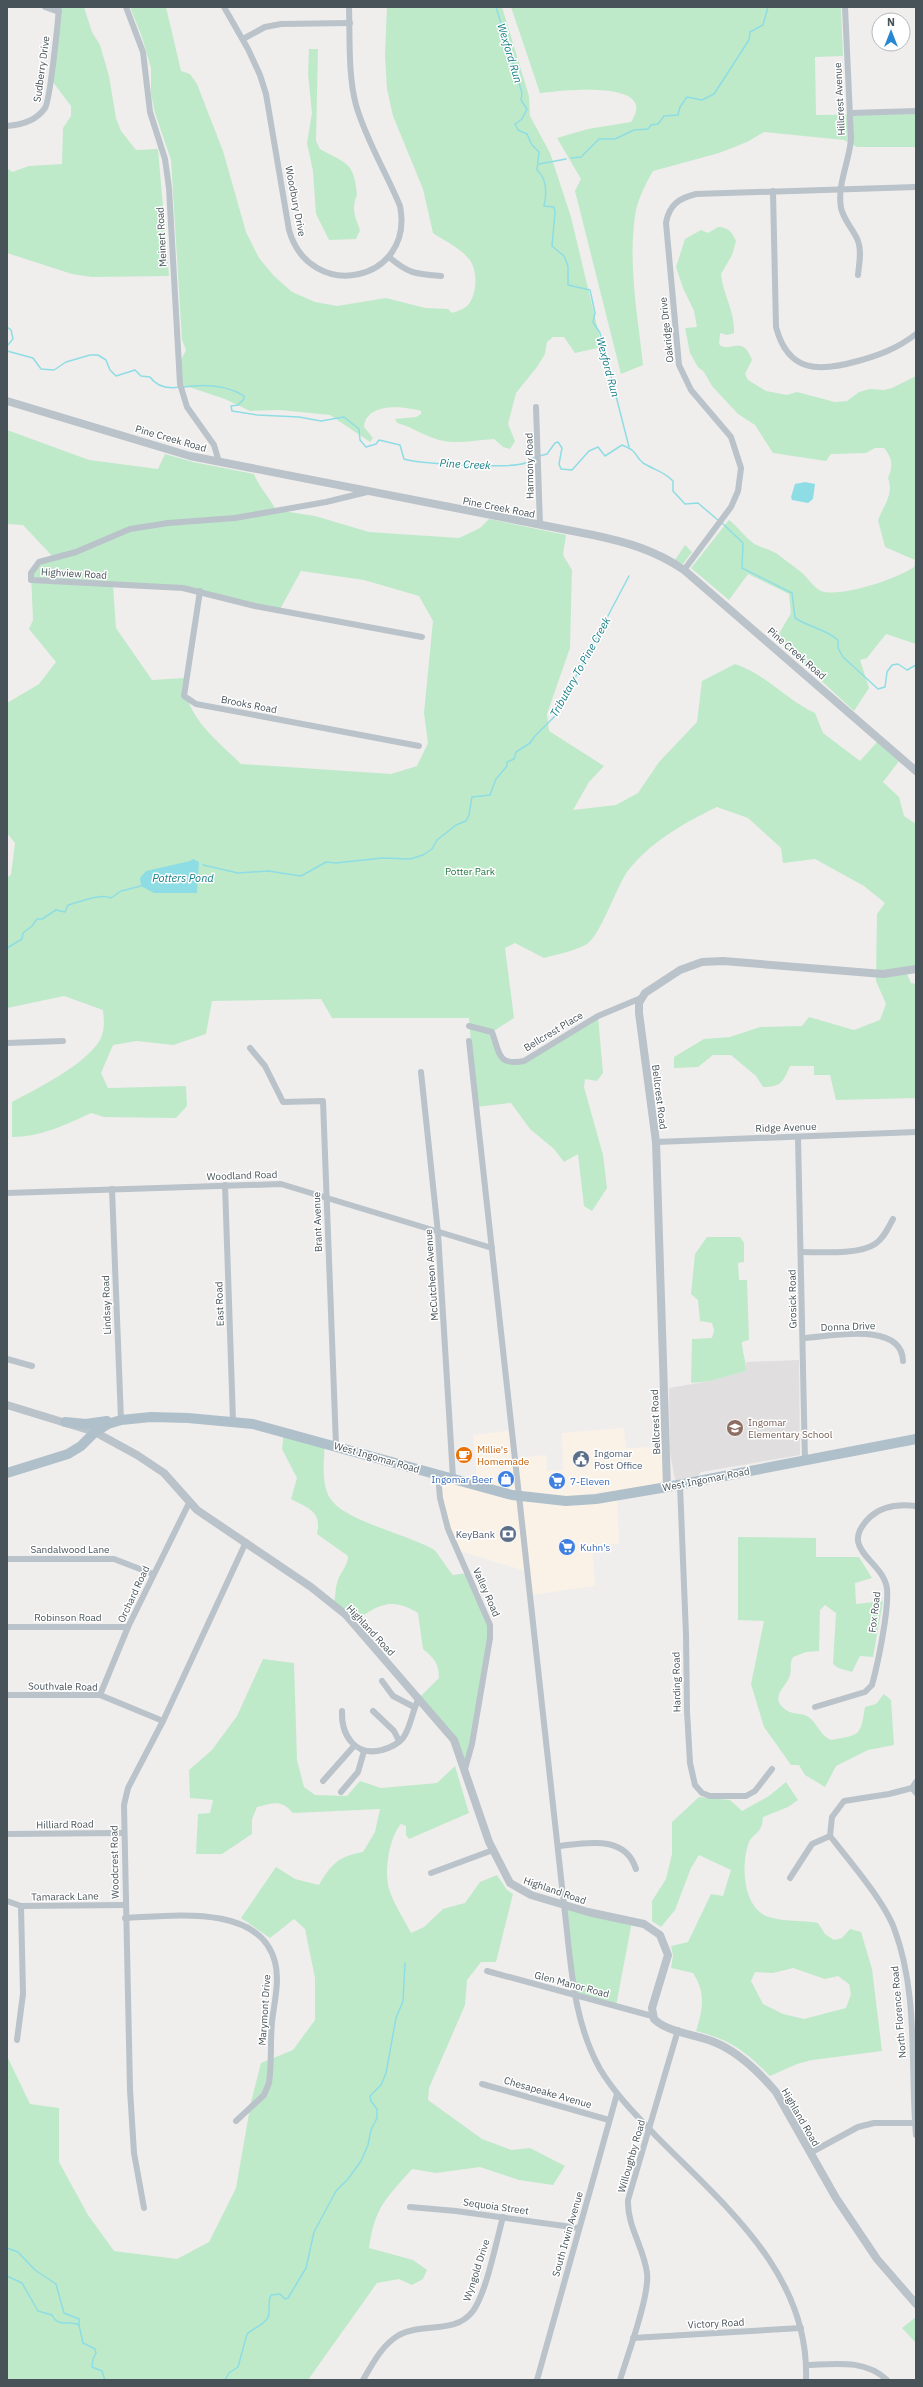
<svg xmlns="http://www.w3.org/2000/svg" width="923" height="2387" font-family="'IBM Plex Sans',sans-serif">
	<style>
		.commercial { fill: #faf2e7 }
		.education { fill: #e0dedf }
		.green { fill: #beeac9; fill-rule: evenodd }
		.water { fill: #8edde4 }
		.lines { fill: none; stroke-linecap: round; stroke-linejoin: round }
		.stream { stroke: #8edde4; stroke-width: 1.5 }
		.minor { stroke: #b9c3c9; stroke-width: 6 }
		.tertiary { stroke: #b9c3c9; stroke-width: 8 }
		.primary { stroke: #afc0ca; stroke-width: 10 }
		.labels { text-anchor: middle; stroke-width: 3; stroke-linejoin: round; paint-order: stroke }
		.street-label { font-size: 10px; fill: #475359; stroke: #fff }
		.park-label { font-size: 10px; fill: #1e743e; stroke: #fff }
		.education-label { font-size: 10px; fill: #785e54; stroke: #fff; text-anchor: start }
		.food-label { font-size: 10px; fill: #c56008; stroke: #fff; text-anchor: start }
		.service-label { font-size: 10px; fill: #4e5e75; stroke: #fff; text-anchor: start }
		.shop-label { font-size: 10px; fill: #366cbe; stroke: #fff; text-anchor: start }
		.water-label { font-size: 11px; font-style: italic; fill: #167e86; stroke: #fff }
	</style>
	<rect width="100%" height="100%" fill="#f0eded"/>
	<g class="commercial">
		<path d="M624,1428L626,1448L662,1447L663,1484L609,1493L568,1497L513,1491L477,1481L473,1435L513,1430L516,1458L546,1455L547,1471L563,1470L562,1433Z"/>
		<path d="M438,1474L533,1499L617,1496L619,1543L592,1546L595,1586L531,1595L528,1572L457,1550L448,1529Z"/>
	</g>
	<path class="education" d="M799,1360L800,1455L701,1472L698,1476L675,1480L670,1453L669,1388L710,1381L746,1371V1362Z"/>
	<g class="green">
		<path d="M62,7H84L92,32L100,45L109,76L116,118L121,131L136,150L158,149L169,276L92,277L72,274L7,253V168L12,172L29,166L62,164L63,128L71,116V106L53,82Z"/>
		<path d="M130,7H166L181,71L190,74L197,84L223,151L246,232L259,258L274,276L292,292L315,302L337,306L386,298L425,308L448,309L452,313C458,311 465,309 469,304C477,292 478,270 469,259C459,247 446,242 433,233L423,189L393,116L387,89L385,55L387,7H502L529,96L530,116L550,153L571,217L602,347L575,353L564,337H553L547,342L545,354L537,367L516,393L508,424L515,441L510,449L503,447L494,439C478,440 459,444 444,441C427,438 413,427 397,423L395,419L416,417L421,414V411C404,406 366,402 364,427L373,438L370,442L330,415L280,410L250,411L225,399L183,385L180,362L186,350L182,340L171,160L155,113L151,94V68L142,37Z"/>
		<path d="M511,7H841L843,56L815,57L816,115L916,114V147H857L844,140L764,132L747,142L719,153L653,171C645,185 637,201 635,216C628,266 638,317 643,365L621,374L575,191L581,179L557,138L588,129L631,122C661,78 557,91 540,93Z"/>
		<path d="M309,49H318L316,141L320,149C345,164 354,160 357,195C351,208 355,217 360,230L356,239L329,240L316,214L313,171L307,143L312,113L308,74Z"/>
		<path d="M718,227C728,227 732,232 736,241L732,255L721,274C723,295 735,311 734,333L727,335L720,333L719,344C728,355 742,332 752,360L745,374L748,380L766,391L787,395L797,392L835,402L847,401L859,392L870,389L884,390L892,388L916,376V644L886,634L867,658L860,660L869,688L854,711L776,639L791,613L789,594L748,574L729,600L691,568L729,520C738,527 744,536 753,543C761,548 773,550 780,556C786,561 791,564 797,569C806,574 811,585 819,590C836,600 899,578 914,567L915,560L885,547L878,520C884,505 894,494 888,478C893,466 893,459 884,448H875L866,453L831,454L826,461L773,453L755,425L738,414L712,386L704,372L698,367L690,353L685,328L697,327L694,311L683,288L676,267L685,239L701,230L708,233Z"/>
		<path d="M7,430L89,460L158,469L165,454L193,462L254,474C259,487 269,497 276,510L315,516L369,532L459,538L480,528L489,519L566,535L563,555L572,570L570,648L547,714L549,731L604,766L589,782L573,810L616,805L638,793L659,762L697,722L702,681L735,664C766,674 786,700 815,713L823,733L860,761L877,742L899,761L883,782L899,797L904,816L916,824V969L906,972L911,983L916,984V1098L836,1100L830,1075H814V1066H790C783,1082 781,1087 763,1087L756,1076L731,1055H713L698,1067L674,1068V1057L704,1039L730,1037L760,1027L802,1026L809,1017L854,1030L880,1020L886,1004L876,981L877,914L885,903L864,886L815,859L783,863L781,848L748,818L717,807C684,823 650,842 627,872C617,886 600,936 587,944C575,951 558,954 544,958L515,943L505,948L514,1018L492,1032L504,1061H524L598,1016L603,1073L597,1081L585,1079L584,1087L603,1155L607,1188L592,1211L584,1206L578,1154L564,1162L554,1149L530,1129L511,1103L476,1107L469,1018H332L321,999L212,1001L206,1034L173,1045L137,1041L113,1045L101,1073L108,1088L186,1086L187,1106L176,1118L104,1117L91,1113C65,1125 41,1137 12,1137V1102C38,1088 85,1065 100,1040C105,1030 104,1021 103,1010L64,996L7,1008V877L11,875L15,843L7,833V703L39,684L56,662L29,629L33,620L31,573L34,568L54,558L23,525L7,524ZM301,571L364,580L419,596L433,621L424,713L428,743L417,766L391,774L241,764C218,741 182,715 185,678L152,680L116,628L113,585L200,591L279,611Z"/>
		<path d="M685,545L692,552L683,564L675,560Z"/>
		<path d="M707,1237H740L744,1243V1262L738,1263L739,1280H747L749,1340L742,1342C742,1352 746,1360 746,1371L710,1381L691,1383L692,1339L712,1338L714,1330L712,1323L700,1321L698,1300L691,1294L695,1254Z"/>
		<path d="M284,1432L325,1442C324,1460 320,1488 333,1502C350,1522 408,1535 433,1549C436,1550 448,1570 453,1575L468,1573L490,1625L465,1769L460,1752L419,1698L439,1678C439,1663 434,1658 423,1649L418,1613C391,1596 377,1605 353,1623L333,1605C336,1597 335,1590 337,1583C339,1573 348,1567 348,1556L317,1534C322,1511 309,1509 291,1499L297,1478L282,1449Z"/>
		<path d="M738,1537L816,1538V1557H859L872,1578L855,1583L856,1604L883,1601L873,1657L860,1656L852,1672L838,1668L833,1664L836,1613L825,1605L820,1610L819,1651L806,1652L793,1657C789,1665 792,1667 790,1675C787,1687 768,1697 786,1710C792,1715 804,1712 810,1718C818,1725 820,1735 831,1740C860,1734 860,1738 865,1707L876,1704L884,1694L891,1700L894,1745L868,1750L836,1766L825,1787L805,1775L799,1765H791L764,1727L751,1684L764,1621L738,1620Z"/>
		<path d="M263,1659L294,1663L297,1760L304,1787L315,1795L347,1796L360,1781L381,1788L437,1783L455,1766L469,1813L409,1839L406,1835V1826L401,1824C389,1837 383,1875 390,1892C395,1906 404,1919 411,1933L424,1927L443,1909L465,1903L480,1882L497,1875L507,1890L513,1894L496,1962H481L467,1980L465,2005L429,2088L428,2100L482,2139L511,2150L530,2148L565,2166L553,2185L519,2180L480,2167L436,2173L412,2169C385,2200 375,2207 369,2248L413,2260L427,2270L423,2279L412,2285L399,2279L377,2283L308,2380H7V2056L30,2104L59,2108V2162L88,2215L114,2251L177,2259L209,2242L236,2188L251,2102L261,2063L293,2050L315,2020V1978L305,1929L294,1919L270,1938L241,1918L276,1867L295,1879L319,1885C331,1864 339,1856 363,1852L375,1832L380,1809L293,1813C281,1799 273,1803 257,1807L252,1819V1834L222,1854H196L198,1814L210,1813L213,1800L190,1798L189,1770L212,1750L237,1716Z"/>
		<path d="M786,1782L798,1800L788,1807L763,1817C762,1836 752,1832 748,1845C741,1866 743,1909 769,1917C784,1922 802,1920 818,1923L825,1934L834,1940L842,1938L850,1929L861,1932L872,1969L882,2051L812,2060L797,2064L770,2076C745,2051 731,2040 696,2031C703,2009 706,1993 693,1973L671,1968L673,1956L671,1946L688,1942L711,1894L723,1896L731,1870L699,1855L691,1868L675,1910L661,1927L652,1921V1901L666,1879L672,1854V1822L699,1797L730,1800L742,1811L769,1796ZM793,1968L825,1979L838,1976L849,1984L851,1994L846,2008L804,2019L783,2014L763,2004L751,1981L755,1972L773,1973Z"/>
		<path d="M564,1905L632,1921L616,2006L575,1995Z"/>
		<path d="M916,2317V2343L902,2328Z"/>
	</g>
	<g class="water">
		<path d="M805,482L815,484L813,499L808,503L792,500L791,497L795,484Z"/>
		<path d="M193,859L199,862L197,893H154L141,886L140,878L146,871L190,861Z"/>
	</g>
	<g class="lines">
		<g class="stream">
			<path d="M496,7L522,93L521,100L527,109L522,119L515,124L518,130L527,134L532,145L539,152L537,170C547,179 547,193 544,206L554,207L555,212L552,246L564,256L568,266V285L590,290L595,313L593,322L600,333L629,447"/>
			<path d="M571,158L581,157L599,139H615L634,130L648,129L651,125L658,124L664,116L678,115L680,107L687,97L702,100L714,94L749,40L750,32L763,25L768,7"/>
			<path d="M539,164L566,159"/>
			<path d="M7,327L11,330L13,339L7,346"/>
			<path d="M7,351L33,358L41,369L54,370L66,362L90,355H98L106,360L110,370L116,376L135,370L141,376L150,377C157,387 168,389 180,387"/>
			<path d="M183,387C204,384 226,384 244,396V399L238,405L231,406L232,411L257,415L299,417L321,421L344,417L359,429L360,440L366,447L376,444L379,440L400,445L404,459C420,464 511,469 525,463C529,462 532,458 536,457"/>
			<path d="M539,456L547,454L555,443L558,442L562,448L559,464L561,469L572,470L589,451L598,447L605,456L622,445C639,452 633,454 643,463C654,470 664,471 673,481V491L685,504L698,503L719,521"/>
			<path d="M722,523L743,543L742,568L792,593L795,618C809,627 825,629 838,640V648L843,657L878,689L885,687L887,672L892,665L898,664L907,670L916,665"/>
			<path d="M203,865L238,873L268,871L301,876L326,862L336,863L382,858L410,859L423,855L432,849L437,840L456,825L466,821L469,815L472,797L490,795L496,779L507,766V762L514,759L516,752L530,743L535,736L555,716L629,576"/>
			<path d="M7,948L22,939L23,933L32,926L37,919H42L56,910L65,912L68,905C79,902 101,893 111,898L121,891L141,886"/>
			<path d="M7,2248L18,2252L35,2270L56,2284L64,2313L79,2319V2325"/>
			<path d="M7,2276L22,2283L38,2311L52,2315C59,2329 69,2319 79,2325L83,2343L95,2349L96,2353L93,2359L92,2367L102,2371L105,2380"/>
			<path d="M225,2380L229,2373L238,2367L247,2334C253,2328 265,2325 268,2317C271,2310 267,2303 271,2295L280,2294L285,2299L288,2298L306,2268L314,2232L336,2191L348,2179L361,2161L368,2145L371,2130L377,2118V2109L371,2101L370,2096L381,2085L386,2073L396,2018L403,2001L405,1963"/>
		</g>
		<g class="minor">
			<path d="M45,7L59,12"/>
			<path d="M126,7L143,52L150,112L165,159L169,188L180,384L187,407L214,445L219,462"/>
			<path d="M224,7L248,49L260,75L266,94L289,230C310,304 415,282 400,206C386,172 366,140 356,105C348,75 350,38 349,7"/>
			<path d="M845,7L851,139C849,163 837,184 841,208C844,221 854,230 858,241C862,251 859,264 858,275"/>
			<path d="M243,39L265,27L281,24L350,23"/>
			<path d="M851,113L916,111"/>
			<path d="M7,126C22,125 36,121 45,108C50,101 58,22 59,7"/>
			<path d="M773,191L776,327C788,373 819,372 858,361C880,355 898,348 916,334"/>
			<path d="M389,257C409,274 415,274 441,276"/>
			<path d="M536,407L540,525"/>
			<path d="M367,492L326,502L235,518L168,523L130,529L76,552L39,562L31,573V580L183,588L255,606L422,637"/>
			<path d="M684,570L731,507L738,491L741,468L731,437L691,390L679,365L666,223C669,205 679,198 696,194L916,187"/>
			<path d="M200,591L184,696L196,704L419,746"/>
			<path d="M469,1026L492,1032C500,1053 497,1066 524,1061L598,1016L641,998"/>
			<path d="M469,1041L564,1905C571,1961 572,2019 600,2069C615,2094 636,2115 656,2136C724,2205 810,2274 806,2380"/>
			<path d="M7,1043L63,1041"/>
			<path d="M250,1048L265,1066L283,1102L323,1101L336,1445"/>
			<path d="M421,1072L438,1233L453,1478"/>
			<path d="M798,1137L805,1461"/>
			<path d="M656,1142L916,1132"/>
			<path d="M225,1185L233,1421"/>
			<path d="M112,1189L121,1420"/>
			<path d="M7,1193L281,1184L492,1248"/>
			<path d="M801,1252C820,1252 859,1255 875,1244C884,1238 888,1228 893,1219"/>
			<path d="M803,1338C828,1337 902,1320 903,1361"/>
			<path d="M7,1359L32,1366"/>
			<path d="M438,1474L440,1498L448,1529L490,1625V1638L472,1744L465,1769"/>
			<path d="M680,1485L686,1635L687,1711L690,1763L695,1785L702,1793L710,1796H746L755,1791L772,1769"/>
			<path d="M7,1559H114L153,1574"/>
			<path d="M7,1627H128"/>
			<path d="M382,1681L393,1696L414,1707"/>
			<path d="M7,1695H100L163,1721"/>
			<path d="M100,1695L128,1627L189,1503"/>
			<path d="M815,1707L865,1692L872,1685C878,1663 889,1610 887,1589C884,1560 836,1550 870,1517C883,1505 900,1504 916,1506"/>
			<path d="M342,1711C341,1735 355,1757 382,1750C389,1748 398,1744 403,1738C411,1727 412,1711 419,1698"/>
			<path d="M373,1711L394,1731L399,1741"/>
			<path d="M323,1781L354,1746"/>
			<path d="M916,1782L912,1788L916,1793"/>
			<path d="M341,1792L358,1772L364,1751"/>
			<path d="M7,1834L123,1833"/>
			<path d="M830,1836C849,1860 883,1900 894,1928C919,1994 910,2067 916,2135"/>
			<path d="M558,1846C586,1843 625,1834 636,1869"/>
			<path d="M431,1873L493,1850"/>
			<path d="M790,1878L812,1844L830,1836L832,1817L844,1801L889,1794L912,1788"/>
			<path d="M7,1901L21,1906L125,1905"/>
			<path d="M125,1918C171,1916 260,1903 275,1962C280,1981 274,2003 272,2022C270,2043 272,2063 269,2083L264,2095L236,2121"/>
			<path d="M487,1971L652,2016"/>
			<path d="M17,2040L23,1994L21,1906"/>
			<path d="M482,2084L609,2120"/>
			<path d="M810,2153L858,2127L874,2123H915"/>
			<path d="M410,2207L456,2211L579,2228"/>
			<path d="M144,2208L134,2153L130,2090L124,1805L128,1788L163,1721L246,1542"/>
			<path d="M633,2338L801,2328"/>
			<path d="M807,2365C835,2364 865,2359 887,2380"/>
			<path d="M363,2380C373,2363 382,2345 399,2335C423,2322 455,2335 473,2311C487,2291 496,2242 503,2217"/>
			<path d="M537,2380L617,2094"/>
			<path d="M620,2380C627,2357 650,2295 647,2273C644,2248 627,2226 628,2200L678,2030"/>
		</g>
		<g class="tertiary">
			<path d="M7,401L190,456L593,535C626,542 655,550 684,570L916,771"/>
			<path d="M7,1405L95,1432L137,1455L164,1473L197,1510L311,1587L346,1615L454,1740L489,1842L510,1883L531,1895L588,1912L644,1924L660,1935L668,1955L652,2008L654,2019C668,2033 696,2034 714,2042C739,2052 759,2072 776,2092L836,2198L877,2259L916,2304"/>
			<path d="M667,1487L656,1142L639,1013V1003L645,993L680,970L702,962L723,961L883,974L916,969"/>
		</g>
		<g class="primary">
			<path d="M65,1422L86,1424L107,1421"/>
			<path d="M7,1473L68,1454L81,1446L95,1432L108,1424L121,1420L151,1417L188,1418L253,1424L512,1495L566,1501L596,1499L667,1487L916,1439"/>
		</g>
	</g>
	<defs>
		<g id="school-disc" transform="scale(0.9)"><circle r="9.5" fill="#8d6e63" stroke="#fff"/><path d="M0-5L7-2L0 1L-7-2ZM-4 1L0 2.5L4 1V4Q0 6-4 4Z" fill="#fff"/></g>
		<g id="cafe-disc" transform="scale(0.9)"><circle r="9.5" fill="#e8710a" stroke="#fff"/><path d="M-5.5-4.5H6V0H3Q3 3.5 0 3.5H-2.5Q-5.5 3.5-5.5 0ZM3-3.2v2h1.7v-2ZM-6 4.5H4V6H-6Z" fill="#fff"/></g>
		<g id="civic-disc" transform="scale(0.9)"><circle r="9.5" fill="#5c6f8a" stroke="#fff"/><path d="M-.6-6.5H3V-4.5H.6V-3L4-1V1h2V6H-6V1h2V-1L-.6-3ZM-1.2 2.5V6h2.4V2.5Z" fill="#fff"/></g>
		<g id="shop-disc" transform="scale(0.9)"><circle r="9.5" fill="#3f7fe0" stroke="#fff"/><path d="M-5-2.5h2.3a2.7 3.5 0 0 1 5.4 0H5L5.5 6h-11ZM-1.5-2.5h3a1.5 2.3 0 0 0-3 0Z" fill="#fff"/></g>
		<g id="supermarket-disc" transform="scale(0.9)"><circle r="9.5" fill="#3f7fe0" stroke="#fff"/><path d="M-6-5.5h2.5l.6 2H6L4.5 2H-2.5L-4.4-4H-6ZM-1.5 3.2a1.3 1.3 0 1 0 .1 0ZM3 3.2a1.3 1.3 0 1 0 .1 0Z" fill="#fff"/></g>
		<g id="bank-disc" transform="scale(0.9)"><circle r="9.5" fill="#5c6f8a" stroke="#fff"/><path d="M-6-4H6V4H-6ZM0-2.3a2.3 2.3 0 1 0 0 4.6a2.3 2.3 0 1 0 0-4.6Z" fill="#fff"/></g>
	</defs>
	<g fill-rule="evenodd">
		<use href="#school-disc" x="735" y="1428"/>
		<use href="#cafe-disc" x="464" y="1455"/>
		<use href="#civic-disc" x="581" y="1459"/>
		<use href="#shop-disc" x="506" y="1479"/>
		<use href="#supermarket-disc" x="557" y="1481"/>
		<use href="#bank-disc" x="508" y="1534"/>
		<use href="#supermarket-disc" x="567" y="1547"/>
	</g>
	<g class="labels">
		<g class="street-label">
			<text transform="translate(41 69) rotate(-82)" y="4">Sudberry Drive</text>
			<text transform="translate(839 99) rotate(-93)" y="4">Hillcrest Avenue</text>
			<text transform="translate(296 201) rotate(79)" y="4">Woodbury Drive</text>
			<text transform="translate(161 237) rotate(-93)" y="4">Meinert Road</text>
			<text transform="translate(666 330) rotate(-96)" y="4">Oakridge Drive</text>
			<text transform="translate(171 438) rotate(16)" y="4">Pine Creek Road</text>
			<text transform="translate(529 466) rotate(-91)" y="4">Harmony Road</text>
			<text transform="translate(499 507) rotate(11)" y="4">Pine Creek Road</text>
			<text transform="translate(74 573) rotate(3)" y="4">Highview Road</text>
			<text transform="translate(797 653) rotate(41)" y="4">Pine Creek Road</text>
			<text transform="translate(249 704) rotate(11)" y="4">Brooks Road</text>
			<text transform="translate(553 1031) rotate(-31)" y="4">Bellcrest Place</text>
			<text transform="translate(660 1097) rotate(83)" y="4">Bellcrest Road</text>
			<text transform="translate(786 1127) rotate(-2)" y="4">Ridge Avenue</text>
			<text transform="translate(242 1175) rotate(-2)" y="4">Woodland Road</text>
			<text transform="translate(317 1222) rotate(-92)" y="4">Brant Avenue</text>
			<text transform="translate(431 1275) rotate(-94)" y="4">McCutcheon Avenue</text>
			<text transform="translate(792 1299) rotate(-91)" y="4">Grosick Road</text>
			<text transform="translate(219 1304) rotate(-92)" y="4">East Road</text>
			<text transform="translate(106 1305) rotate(-92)" y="4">Lindsay Road</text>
			<text transform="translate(848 1326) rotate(-2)" y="4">Donna Drive</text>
			<text transform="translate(655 1422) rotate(-92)" y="4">Bellcrest Road</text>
			<text transform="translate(377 1457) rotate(16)" y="4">West Ingomar Road</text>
			<text transform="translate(706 1479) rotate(-11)" y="4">West Ingomar Road</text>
			<text x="70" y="1553">Sandalwood Lane</text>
			<text transform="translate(487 1592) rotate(66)" y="4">Valley Road</text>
			<text transform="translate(133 1594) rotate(-65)" y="4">Orchard Road</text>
			<text transform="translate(874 1612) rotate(-83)" y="4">Fox Road</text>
			<text x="68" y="1621">Robinson Road</text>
			<text transform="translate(371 1630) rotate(47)" y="4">Highland Road</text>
			<text transform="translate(676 1682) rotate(-91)" y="4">Harding Road</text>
			<text transform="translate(63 1686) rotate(1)" y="4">Southvale Road</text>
			<text transform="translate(65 1824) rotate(-1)" y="4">Hilliard Road</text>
			<text transform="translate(114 1862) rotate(-91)" y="4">Woodcrest Road</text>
			<text transform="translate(555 1890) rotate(19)" y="4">Highland Road</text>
			<text transform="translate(65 1896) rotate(-1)" y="4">Tamarack Lane</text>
			<text transform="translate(572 1984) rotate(15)" y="4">Glen Manor Road</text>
			<text transform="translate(264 2010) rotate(-86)" y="4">Marymont Drive</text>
			<text transform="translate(898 2012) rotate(-95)" y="4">North Florence Road</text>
			<text transform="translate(548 2092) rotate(16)" y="4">Chesapeake Avenue</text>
			<text transform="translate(801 2117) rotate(60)" y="4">Highland Road</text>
			<text transform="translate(631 2156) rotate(-74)" y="4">Willoughby Road</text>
			<text transform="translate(496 2206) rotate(8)" y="4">Sequoia Street</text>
			<text transform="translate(567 2234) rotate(-74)" y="4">South Irwin Avenue</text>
			<text transform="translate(476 2270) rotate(-72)" y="4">Wyngold Drive</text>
			<text transform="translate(716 2323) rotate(-3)" y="4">Victory Road</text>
		</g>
		<g class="park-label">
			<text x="470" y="875">Potter Park</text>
		</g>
		<g class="education-label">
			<text x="748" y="1426">Ingomar<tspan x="748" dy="12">Elementary School</tspan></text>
		</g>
		<g class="food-label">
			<text x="477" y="1453">Millie's<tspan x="477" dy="12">Homemade</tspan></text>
		</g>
		<g class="service-label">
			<text x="594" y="1457">Ingomar<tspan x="594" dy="12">Post Office</tspan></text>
			<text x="495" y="1538" text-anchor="end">KeyBank</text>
		</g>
		<g class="shop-label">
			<text x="493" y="1483" text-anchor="end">Ingomar Beer</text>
			<text x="570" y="1485">7-Eleven</text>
			<text x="580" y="1551">Kuhn's</text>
		</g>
		<g class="water-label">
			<text transform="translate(510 53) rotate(73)" y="4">Wexford Run</text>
			<text transform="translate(608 367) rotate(75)" y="4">Wexford Run</text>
			<text transform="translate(465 464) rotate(3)" y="4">Pine Creek</text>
			<text transform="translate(580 667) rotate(-61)" y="4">Tributary To Pine Creek</text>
			<text x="183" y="882">Potters Pond</text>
		</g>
	</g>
	<rect width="923" height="2387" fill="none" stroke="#475359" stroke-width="16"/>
	<g transform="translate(891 32)"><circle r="19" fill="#ffffff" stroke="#b5babd"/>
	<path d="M0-3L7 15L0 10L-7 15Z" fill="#2787d0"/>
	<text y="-6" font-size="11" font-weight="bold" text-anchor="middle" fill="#475359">N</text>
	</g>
</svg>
